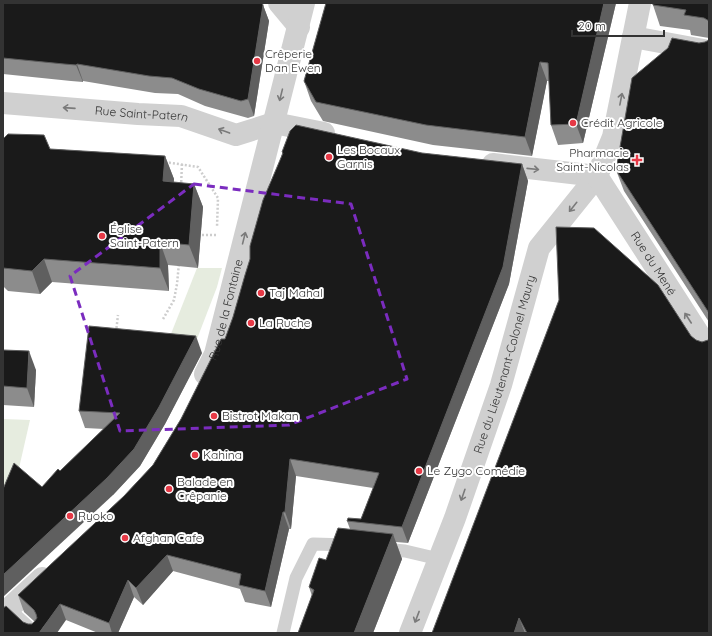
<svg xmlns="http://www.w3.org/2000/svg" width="712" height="636" font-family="Quicksand,sans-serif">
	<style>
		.green { fill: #e6ecdf }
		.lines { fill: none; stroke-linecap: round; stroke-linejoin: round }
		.path { stroke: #cdcdcd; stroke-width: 2.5; stroke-dasharray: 2 2; stroke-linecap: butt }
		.service { stroke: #d0d0d0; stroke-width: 13 }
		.minor { stroke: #d0d0d0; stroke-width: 22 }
		.tertiary { stroke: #d0d0d0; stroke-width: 22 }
		.wall { fill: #8c8c8c }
		.shaded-wall { fill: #5f5f5f }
		.building { fill: #1a1a1a; stroke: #5f5f5f }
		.oneway { stroke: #7a7a7a }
		.marked { fill: none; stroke: #7b2cbf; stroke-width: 3; stroke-dasharray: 8 5; stroke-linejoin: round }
		.poi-dot { fill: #e63946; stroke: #fff; stroke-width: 1.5 }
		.labels { text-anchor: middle; stroke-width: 4; stroke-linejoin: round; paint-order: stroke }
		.poi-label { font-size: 12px; fill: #333; stroke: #fff; text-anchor: start }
		.street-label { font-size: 12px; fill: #333; stroke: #fff }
	</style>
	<rect width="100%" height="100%" fill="#fff"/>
	<g class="green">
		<path d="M197,268H222L217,287L192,352L165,349Z"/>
		<path d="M3,419L30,420L17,477L3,511Z"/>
	</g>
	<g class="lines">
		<g class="path">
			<path d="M165,162L198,167L218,198L217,227"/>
			<path d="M181,186L182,164"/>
			<path d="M198,235H217"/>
			<path d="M163,319L174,300L177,284L179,263"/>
			<path d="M116,332L118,315"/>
		</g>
		<g class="service">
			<path d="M382,549L405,551L439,559"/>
			<path d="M9,609L35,633"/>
			<path d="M283,633L296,578L313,544L349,545"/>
		</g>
		<g class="minor">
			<path d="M279,3L299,27"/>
			<path d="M633,37L709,51"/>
			<path id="s1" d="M3,103L138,114L181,116L236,135L274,123L324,133"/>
			<path d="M493,164L597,176"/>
			<path id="s2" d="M205,374L215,354L304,3"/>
			<path d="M3,614L42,578"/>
			<path id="s3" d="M410,633L455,518L501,385L539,248L597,176"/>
		</g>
		<path class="tertiary" id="s4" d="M640,3L613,137L597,176L709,350"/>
	</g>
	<g class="wall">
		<path d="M3,3L263,5L269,21L254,116L248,118L205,106L178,94L155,93L83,81V82L71,81L3,74Z"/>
		<path d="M616,3L583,143L558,145L551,125L549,81H547L532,156L433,145L323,121L311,101L304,81Z"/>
		<path d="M709,3V38L691,35L690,30L660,26L653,5Z"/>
		<path d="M709,40V322L624,191L616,170L699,43L705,42Z"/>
		<path d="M3,139L50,149L165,156L174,179V182L194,184L203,207L198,268L168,265L169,291L52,282L40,294L8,291L3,286Z"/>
		<path d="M282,152L422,153L522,164L528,181L509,284L408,543L396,542L402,559L373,633H298L312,596L309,587L326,560L350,529L347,521L361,519L373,488L296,476L291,529H289L271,607L245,602L240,589L173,571L143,605L134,597L118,633H98L66,620L3,633L23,622L28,624H32L35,622L24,612L18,595L124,496L153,465L181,419L225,339L233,317L282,154Z"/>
		<path d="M691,336L696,340L702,342L708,340L709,633H432Z"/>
		<path d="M3,350L36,370L34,407L3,405Z"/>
		<path d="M202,353L165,424L140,466L113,495L42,487L60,471L104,429L85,428L79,411Z"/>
	</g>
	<g class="shaded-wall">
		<path d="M604,3H616L583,143L576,124Z"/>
		<path d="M263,5L269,21L254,116L248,99Z"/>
		<path d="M540,62L547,81L532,156L525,137Z"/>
		<path d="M77,64L83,81V82L76,65Z"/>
		<path d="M165,156L174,179L171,204L163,181Z"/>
		<path d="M522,164L528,181L509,284L408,543L402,527Z"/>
		<path d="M194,184L203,207L198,268L189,245Z"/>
		<path d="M160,242L168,265L169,291L160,268Z"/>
		<path d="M44,259L52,282L40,294L32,271Z"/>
		<path d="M196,336L202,353L165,424L140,466L113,495L3,597V575Z"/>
		<path d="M29,351L36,370L34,407L27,388Z"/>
		<path d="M290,459L296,476L291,529L285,512Z"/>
		<path d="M283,512L289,529L271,607L265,591Z"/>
		<path d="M393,534L402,559L373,633H354Z"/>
		<path d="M167,555L173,571L143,605L136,588Z"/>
		<path d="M128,580L134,597L118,633H112L109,623Z"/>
		<path d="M60,604L66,620L57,633H39Z"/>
		<path d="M519,618L525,633H514Z"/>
	</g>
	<g class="building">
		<path d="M3,3H262L263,5L248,99L241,101L199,89L172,78L149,76L77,64L76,65L64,64L3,58Z"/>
		<path d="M326,3H604L576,124L551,125L548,63L540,62L525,137L426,125L316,102L304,81Z"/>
		<path d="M653,3H709V21L704,18L684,15L686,10L653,5Z"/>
		<path d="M672,38L699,43L705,42L709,40V313L616,170L632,78L668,48Z"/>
		<path d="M296,125L422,153L522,164L503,267L402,527L347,521L348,518L361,519L379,473L290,459L285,512H283L265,591L239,585L241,574L167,555L136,588L128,580L109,623L60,604L39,633H3V608L6,606L23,622L28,624H32L34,622L37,618L36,614L34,610L18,595L124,496L153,465L181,419L221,339H225L233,317L245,275L250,259V246L263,200L283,153L282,152L290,131Z"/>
		<path d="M8,134L44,135L50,149L165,156L163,181L194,184L189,245L160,242V268L44,259L32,271L3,268V139Z"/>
		<path d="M556,227L594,228L658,285L691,336L696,340L702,342L708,340L709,339V633H527L519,618L514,633H432L559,300Z"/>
		<path d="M89,326L196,336L159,407L134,449L107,478L3,575V489L14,463L42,487L58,469L60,471L120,413L79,411Z"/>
		<path d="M3,350L29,351L27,388L3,386Z"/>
		<path d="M338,528L393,534L354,633H298L314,590L309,587L319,558L326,560Z"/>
	</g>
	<defs><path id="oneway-shaft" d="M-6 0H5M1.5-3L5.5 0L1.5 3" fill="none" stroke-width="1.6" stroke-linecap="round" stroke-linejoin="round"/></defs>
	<g class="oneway">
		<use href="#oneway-shaft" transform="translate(281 95) rotate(104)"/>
		<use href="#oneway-shaft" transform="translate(621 99) rotate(-79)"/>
		<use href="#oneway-shaft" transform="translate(69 108) rotate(-176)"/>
		<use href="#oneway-shaft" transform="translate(224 131) rotate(-160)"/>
		<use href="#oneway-shaft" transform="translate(533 169) rotate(6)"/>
		<use href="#oneway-shaft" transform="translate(573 207) rotate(129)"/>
		<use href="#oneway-shaft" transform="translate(244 238) rotate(-76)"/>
		<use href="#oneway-shaft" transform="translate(688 318) rotate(-123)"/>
		<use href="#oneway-shaft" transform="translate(463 495) rotate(109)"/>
		<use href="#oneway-shaft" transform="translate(417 617) rotate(111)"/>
	</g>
	<path class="marked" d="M194,184L351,204L407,379L289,425L120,431L70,276Z"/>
	<g class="poi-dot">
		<circle cx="257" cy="61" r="4"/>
		<circle cx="573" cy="123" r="4"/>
		<circle cx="329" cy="157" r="4"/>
		<path d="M635 154h4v4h4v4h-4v4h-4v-4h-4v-4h4z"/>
		<circle cx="102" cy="236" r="4"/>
		<circle cx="261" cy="293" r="4"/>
		<circle cx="251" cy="323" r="4"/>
		<circle cx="214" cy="416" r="4"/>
		<circle cx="195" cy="455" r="4"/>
		<circle cx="419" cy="471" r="4"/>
		<circle cx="169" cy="489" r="4"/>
		<circle cx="70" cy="516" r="4"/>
		<circle cx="125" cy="538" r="4"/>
	</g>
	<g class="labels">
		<g class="poi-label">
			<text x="265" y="58">Crêperie<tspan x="265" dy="14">Dan Ewen</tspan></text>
			<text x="581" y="127">Crédit Agricole</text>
			<text x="337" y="154">Les Bocaux<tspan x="337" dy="14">Garnis</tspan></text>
			<text x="629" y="157" text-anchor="end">Pharmacie<tspan x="629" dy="14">Saint-Nicolas</tspan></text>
			<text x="110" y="233">Église<tspan x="110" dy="14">Saint-Patern</tspan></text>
			<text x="269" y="297">Taj Mahal</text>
			<text x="259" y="327">La Ruche</text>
			<text x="222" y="420">Bistrot Makan</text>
			<text x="203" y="459">Kahina</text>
			<text x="427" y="475">Le Zygo Comédie</text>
			<text x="177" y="486">Balade en<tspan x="177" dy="14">Crêpanie</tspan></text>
			<text x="78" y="520">Ryoko</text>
			<text x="133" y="542">Afghan Cafe</text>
		</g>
		<g class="street-label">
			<text dy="4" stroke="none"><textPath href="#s1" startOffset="139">Rue Saint-Patern</textPath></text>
			<text dy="4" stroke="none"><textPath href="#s4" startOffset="283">Rue du Mené</textPath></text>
			<text dy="4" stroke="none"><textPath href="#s2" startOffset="68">Rue de la Fontaine</textPath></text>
			<text dy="4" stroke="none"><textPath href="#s3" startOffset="285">Rue du Lieutenant-Colonel Maury</textPath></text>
		</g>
	</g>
	<rect width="712" height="636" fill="none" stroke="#333333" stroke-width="8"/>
	<path d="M572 30v6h92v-6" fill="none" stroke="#333333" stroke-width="2"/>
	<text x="578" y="30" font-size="12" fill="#333333" stroke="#ffffff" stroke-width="3" paint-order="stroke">20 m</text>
</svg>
